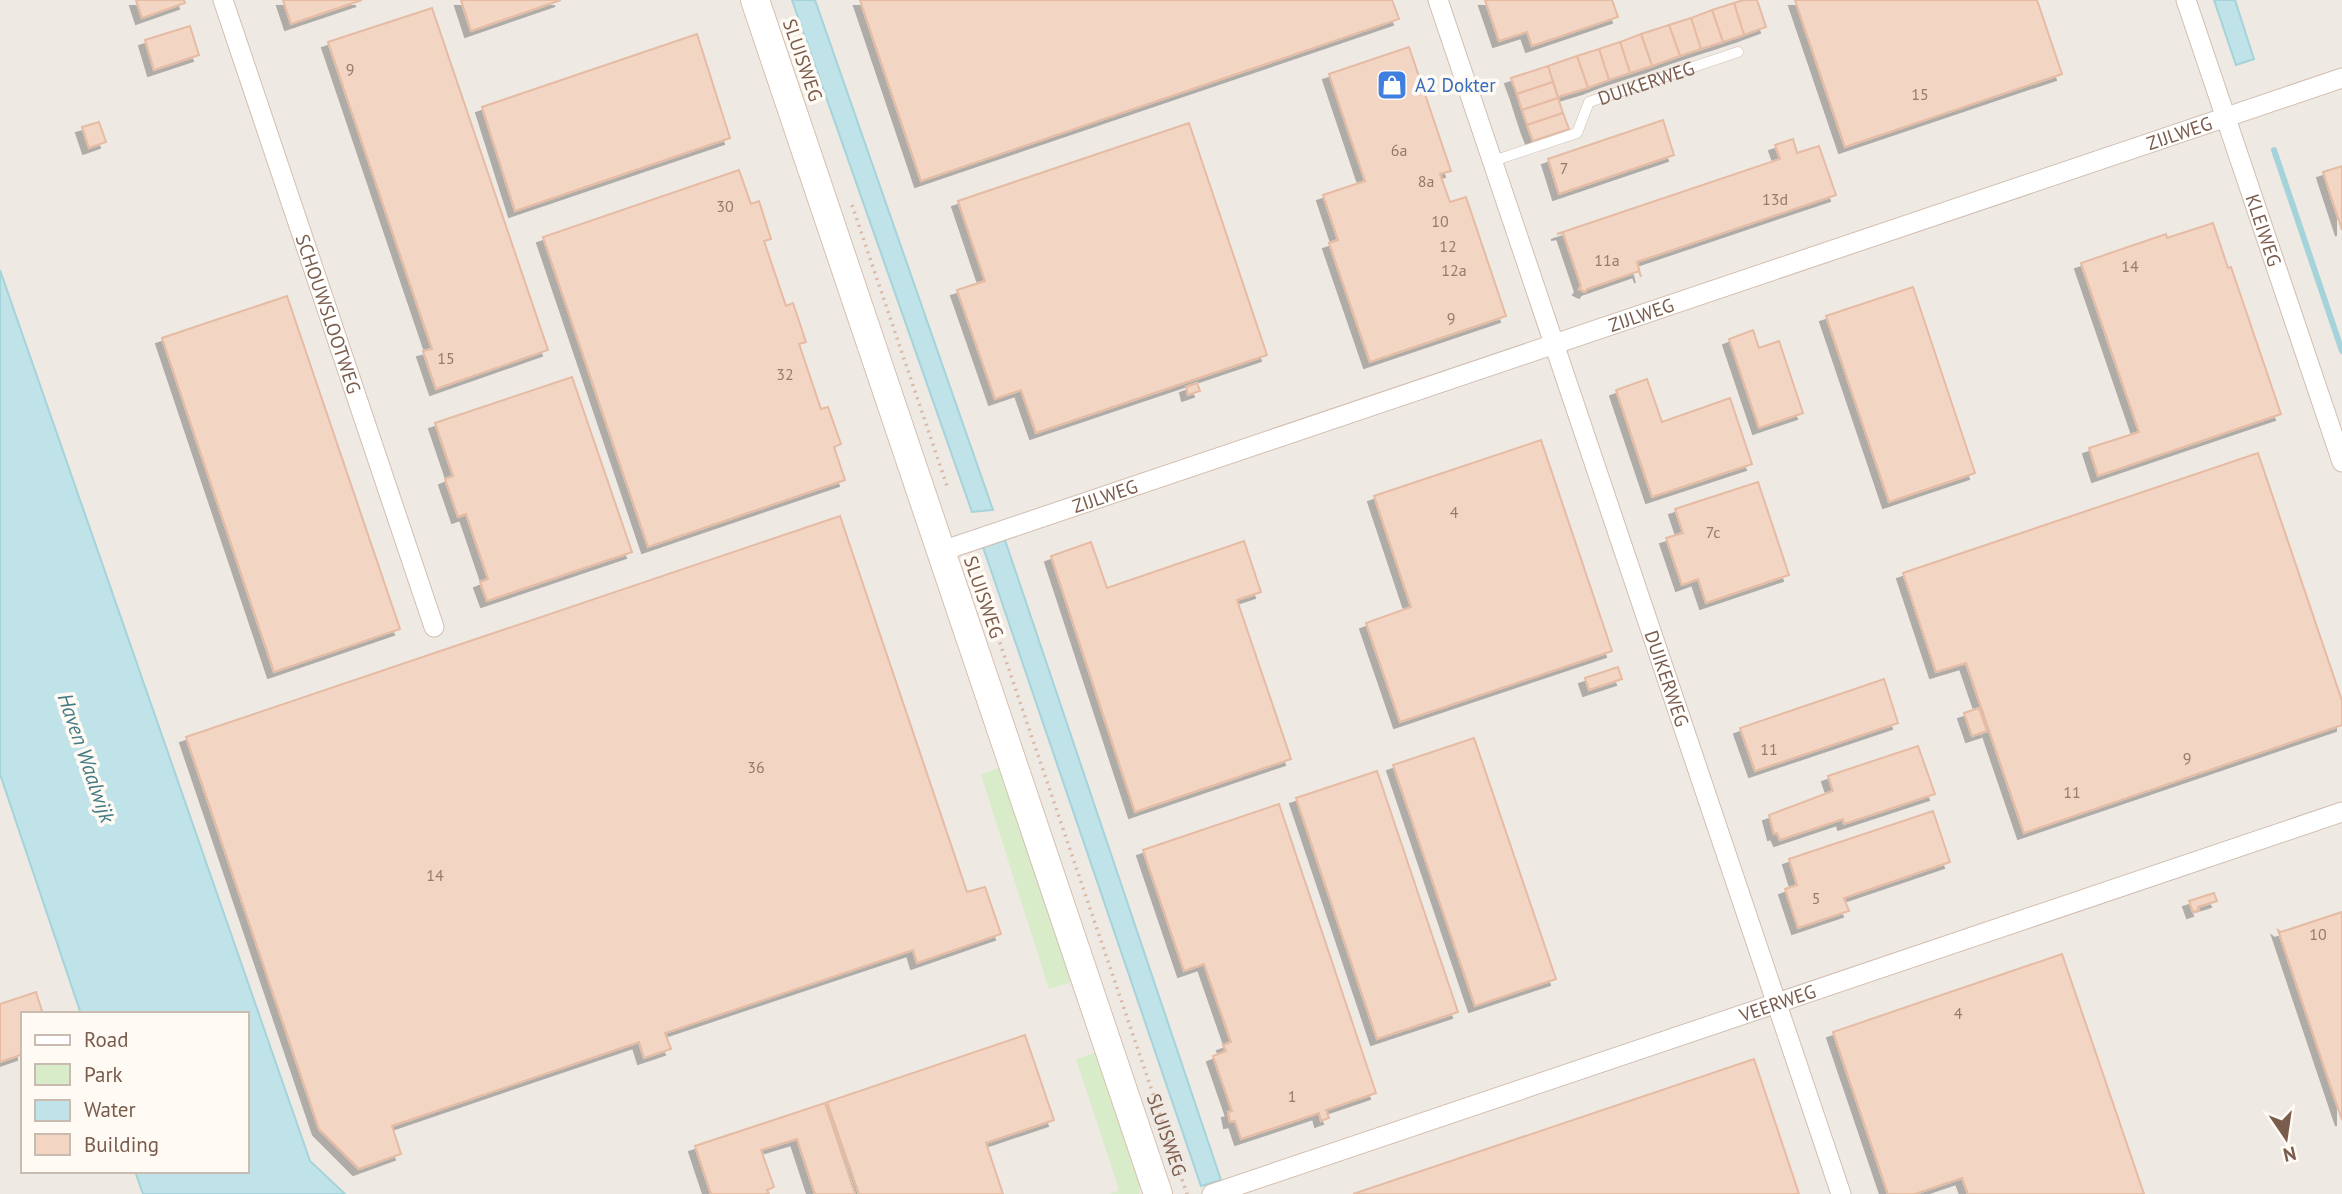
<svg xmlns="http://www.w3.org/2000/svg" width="2342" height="1194" font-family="'PT Sans',sans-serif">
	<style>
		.industrial { fill: #efe9e4; fill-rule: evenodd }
		.green { fill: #d8ecc9 }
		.water { fill: #bfe3e8; stroke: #a5d3da; stroke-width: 2 }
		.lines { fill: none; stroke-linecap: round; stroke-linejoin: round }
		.stream { stroke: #a5d3da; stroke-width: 6 }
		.building { fill: #f3d5c3; stroke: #e6bba3; stroke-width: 2; filter: url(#shadow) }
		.lane-casing { stroke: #d1beb0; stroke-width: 11 }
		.street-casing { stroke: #d1beb0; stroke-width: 21 }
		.secondary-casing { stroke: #d6c0b0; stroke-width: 30 }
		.path { stroke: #d9b8a5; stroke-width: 3.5; stroke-dasharray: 2 5; stroke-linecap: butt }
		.lane { stroke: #fff; stroke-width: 10 }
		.street { stroke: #fff; stroke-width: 19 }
		.secondary { stroke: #fff; stroke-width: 28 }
		.labels { text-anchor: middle; stroke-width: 7; stroke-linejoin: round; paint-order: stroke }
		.number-label { font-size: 16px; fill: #987a6a }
		.street-label { font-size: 19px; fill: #7a5c4d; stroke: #fffaf3 }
		.shop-label { font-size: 19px; fill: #366cbe; stroke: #fffaf3; text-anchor: start }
		.water-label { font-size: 21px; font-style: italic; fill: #437c86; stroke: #fffaf3 }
	</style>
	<defs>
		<filter id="shadow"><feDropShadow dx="-6" dy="6" stdDeviation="0" flood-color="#0004"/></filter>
	</defs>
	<rect width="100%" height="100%" fill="#fdf6ec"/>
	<path class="industrial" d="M0,0H2342V1194H0ZM23,1014H247V1171H23Z"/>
	<g class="green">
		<path d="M1001,767L1072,982L1049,989L981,775Z"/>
		<path d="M1097,1052L1140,1185L1139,1194H1110L1119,1190L1076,1059Z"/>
	</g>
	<g class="water">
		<path d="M792,0H815L993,510L972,512Z"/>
		<path d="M2214,0H2235L2254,59L2236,65Z"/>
		<path d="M0,270L310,1161L345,1194H143L135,1171H247V1014H81L0,774Z"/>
		<path d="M1005,540L1221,1180L1201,1186L983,547Z"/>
	</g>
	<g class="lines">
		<path class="stream" d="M2274,150L2342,351"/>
	</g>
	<g class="building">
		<path d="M136,0H184L185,3L142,18Z"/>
		<path d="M283,0H362L291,24Z"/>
		<path d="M461,0H561L471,31Z"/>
		<path d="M860,0H1392L1399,19L921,181Z"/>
		<path d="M1485,0H1612L1618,17L1532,46L1527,32L1499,41Z"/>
		<path d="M1744,0H1757L1766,27L1744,35L1734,3Z"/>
		<path d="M1795,0H2037L2062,74L1845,147Z"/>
		<path d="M1734,3L1744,35L1723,42L1712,10Z"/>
		<path d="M432,8L548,350L436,389L423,351L432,349L328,42Z"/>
		<path d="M1712,10L1723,42L1701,49L1691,18Z"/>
		<path d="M1691,18L1701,49L1680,56L1669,25Z"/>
		<path d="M1669,25L1680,56L1652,66L1641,34Z"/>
		<path d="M190,26L199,55L154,70L145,40Z"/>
		<path d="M697,34L730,138L515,211L482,107Z"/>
		<path d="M1641,34L1652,66L1630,73L1620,42Z"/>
		<path d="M1620,42L1630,73L1609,80L1599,49Z"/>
		<path d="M1409,47L1451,171L1440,174L1450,202L1466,197L1506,316L1370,362L1329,243L1338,240L1323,195L1365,181L1329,74Z"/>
		<path d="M1599,49L1609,80L1588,88L1577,56Z"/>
		<path d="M1577,56L1588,88L1558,97L1548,66Z"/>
		<path d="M1548,66L1553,82L1517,94L1511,78Z"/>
		<path d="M1553,82L1558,98L1522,110L1517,94Z"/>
		<path d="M1558,98L1563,113L1527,125L1522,110Z"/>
		<path d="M1563,113L1569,129L1533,141L1527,125Z"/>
		<path d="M1663,120L1674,155L1559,194L1548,159Z"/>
		<path d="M99,122L106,142L89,148L82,127Z"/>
		<path d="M1189,123L1267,355L1036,433L1021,390L995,399L957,290L985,281L958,201Z"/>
		<path d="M1793,139L1797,153L1819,146L1836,195L1637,262L1641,277L1639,271L1587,289L1585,292L1579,289L1581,286L1563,233L1557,234L1780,159L1775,145Z"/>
		<path d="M2342,166V230L2323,172Z"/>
		<path d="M739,170L751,204L759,201L771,239L764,241L786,306L793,303L806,342L799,344L821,409L828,407L841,444L834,447L845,480L648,547L543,237Z"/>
		<path d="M2213,223L2228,268L2231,267L2281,414L2098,476L2089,448L2139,432L2081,263L2166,234L2167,238Z"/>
		<path d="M1913,287L1975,473L1889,502L1826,316Z"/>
		<path d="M287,296L400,629L274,672L162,338Z"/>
		<path d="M1753,330L1759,348L1779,341L1803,413L1759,428L1729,339Z"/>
		<path d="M572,377L632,552L487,601L480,582L488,579L466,514L458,517L445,479L453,476L435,423Z"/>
		<path d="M1647,379L1662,422L1730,398L1752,464L1652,497L1616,390Z"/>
		<path d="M1197,383L1200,391L1188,395L1186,387Z"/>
		<path d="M1541,440L1612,651L1400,722L1366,623L1411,607L1374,496Z"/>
		<path d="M2258,453L2342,701V725L2024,833L1966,663L1936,672L1903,573Z"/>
		<path d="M1758,482L1789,575L1706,603L1698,579L1682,585L1666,538L1683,533L1675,509Z"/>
		<path d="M840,516L967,892L985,887L1001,934L917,963L913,950L665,1033L671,1049L644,1058L639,1042L392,1126L401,1154L359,1169L319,1129L186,737Z"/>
		<path d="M1244,541L1261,592L1237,600L1291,759L1135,812L1051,556L1091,542L1107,588Z"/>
		<path d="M1618,667L1622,679L1589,690L1585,678Z"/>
		<path d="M1884,679L1898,723L1755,771L1740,728Z"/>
		<path d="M1979,708L1987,731L1972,736L1964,713Z"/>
		<path d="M1474,738L1556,979L1475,1006L1393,765Z"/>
		<path d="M1918,746L1935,794L1844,824L1843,819L1780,840L1777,833L1774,834L1769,815L1833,791L1828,776Z"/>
		<path d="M1377,771L1458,1012L1377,1039L1296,798Z"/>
		<path d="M1279,804L1376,1093L1326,1110L1329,1118L1321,1121L1319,1113L1241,1139L1235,1121L1230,1122L1228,1112L1232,1111L1213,1056L1226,1051L1223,1045L1231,1042L1204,964L1184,971L1143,850Z"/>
		<path d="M1933,811L1950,862L1844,898L1849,911L1798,928L1785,889L1797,885L1789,859Z"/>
		<path d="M2214,893L2217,901L2198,907L2199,910L2193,912L2189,901Z"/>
		<path d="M2342,912V1120L2278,930L2281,932Z"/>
		<path d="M2062,954L2144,1194H1968L1962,1178L1915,1194H1888L1833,1032Z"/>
		<path d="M36,992L43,1014H23V1054L0,1062V1004Z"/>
		<path d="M1025,1035L1054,1120L986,1143L1003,1194H859L827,1102Z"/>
		<path d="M1754,1059L1799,1194H1353Z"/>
		<path d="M825,1103L855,1194H815L797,1139L761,1150L774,1187L767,1190L769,1194H711L695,1146Z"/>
	</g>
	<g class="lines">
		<g class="lane-casing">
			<g id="lane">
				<path id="s2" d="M1493,161L1577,133L1589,102L1738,52"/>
			</g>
		</g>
		<g class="street-casing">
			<g id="street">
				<path id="s3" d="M223,0L434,627"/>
				<path id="s4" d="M1438,0L1841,1194"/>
				<path id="s5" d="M2186,0L2342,462"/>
				<path id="s6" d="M942,551L2342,78"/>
				<path id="s7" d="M1212,1194L2342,812"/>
			</g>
		</g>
		<g class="secondary-casing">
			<path id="secondary" d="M755,0L1158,1194"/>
		</g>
		<g class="path">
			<path d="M852,205L947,486"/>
			<path id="s1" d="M984,596L1187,1194"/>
		</g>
		<use href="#lane" class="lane"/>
		<use href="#street" class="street"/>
		<use href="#secondary" class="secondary"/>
	</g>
	<defs>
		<g id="shop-square" transform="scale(1.575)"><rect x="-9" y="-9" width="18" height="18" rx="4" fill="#3f7fe0" stroke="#fffaf3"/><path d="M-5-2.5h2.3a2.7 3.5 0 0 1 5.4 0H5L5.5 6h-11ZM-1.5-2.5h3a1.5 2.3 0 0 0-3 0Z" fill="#fff"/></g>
	</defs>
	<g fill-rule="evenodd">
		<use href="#shop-square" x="1392" y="85"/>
	</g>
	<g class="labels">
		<g class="number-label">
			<text x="350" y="75">9</text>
			<text x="1920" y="100">15</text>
			<text x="1399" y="156">6a</text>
			<text x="1564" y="174">7</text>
			<text x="1426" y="187">8a</text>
			<text x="1775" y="205">13d</text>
			<text x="725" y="212">30</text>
			<text x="1440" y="227">10</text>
			<text x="1448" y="252">12</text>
			<text x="1607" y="266">11a</text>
			<text x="2130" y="272">14</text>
			<text x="1454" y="276">12a</text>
			<text x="1451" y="324">9</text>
			<text x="446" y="364">15</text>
			<text x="785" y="380">32</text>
			<text x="1454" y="518">4</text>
			<text x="1713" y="538">7c</text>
			<text x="1769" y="755">11</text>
			<text x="2187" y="764">9</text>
			<text x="756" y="773">36</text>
			<text x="2072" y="798">11</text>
			<text x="435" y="881">14</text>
			<text x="1816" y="904">5</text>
			<text x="2318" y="940">10</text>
			<text x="1958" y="1019">4</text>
			<text x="1292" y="1102">1</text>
		</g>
		<g class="street-label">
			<text transform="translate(803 60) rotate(71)" y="7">SLUISWEG</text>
			<text dy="7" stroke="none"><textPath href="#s2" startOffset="182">DUIKERWEG</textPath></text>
			<text dy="7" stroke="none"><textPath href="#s6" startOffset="1306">ZIJLWEG</textPath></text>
			<text dy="7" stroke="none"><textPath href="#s5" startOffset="243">KLEIWEG</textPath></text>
			<text dy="7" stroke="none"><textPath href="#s3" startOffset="331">SCHOUWSLOOTWEG</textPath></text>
			<text dy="7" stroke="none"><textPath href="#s6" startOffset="738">ZIJLWEG</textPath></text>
			<text dy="7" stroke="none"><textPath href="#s6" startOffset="172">ZIJLWEG</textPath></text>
			<text transform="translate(984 597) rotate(71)" y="7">SLUISWEG</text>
			<text dy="7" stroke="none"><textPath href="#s4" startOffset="716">DUIKERWEG</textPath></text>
			<text dy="7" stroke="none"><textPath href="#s7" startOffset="597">VEERWEG</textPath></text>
			<text dy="7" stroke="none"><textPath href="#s1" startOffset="569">SLUISWEG</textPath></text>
		</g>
		<g class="shop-label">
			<text x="1415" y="92">A2 Dokter</text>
		</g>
		<g class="water-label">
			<text transform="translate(86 758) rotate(71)" y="7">Haven Waalwijk</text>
		</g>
	</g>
	<rect x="21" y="1012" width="228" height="161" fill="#fffaf3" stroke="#cabbb1" stroke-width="2"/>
	<rect x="35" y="1035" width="35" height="10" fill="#ffffff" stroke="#cabbb1" stroke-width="2"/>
	<text x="84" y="1047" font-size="21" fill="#7a5c4d">Road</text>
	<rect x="35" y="1064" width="35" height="21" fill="#d8ecc9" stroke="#cabbb1" stroke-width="2"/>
	<text x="84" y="1082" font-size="21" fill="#7a5c4d">Park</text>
	<rect x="35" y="1100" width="35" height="21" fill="#bfe3e8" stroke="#cabbb1" stroke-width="2"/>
	<text x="84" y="1117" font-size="21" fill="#7a5c4d">Water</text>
	<rect x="35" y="1134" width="35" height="21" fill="#f3d5c3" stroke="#cabbb1" stroke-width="2"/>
	<text x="84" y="1152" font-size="21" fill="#7a5c4d">Building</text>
	<g transform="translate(2286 1138) rotate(167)" stroke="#fffaf3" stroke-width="5" paint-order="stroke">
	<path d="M0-5L12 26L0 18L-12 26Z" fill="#7a5c4d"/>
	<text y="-10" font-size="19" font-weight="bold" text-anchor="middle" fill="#7a5c4d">N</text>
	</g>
</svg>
